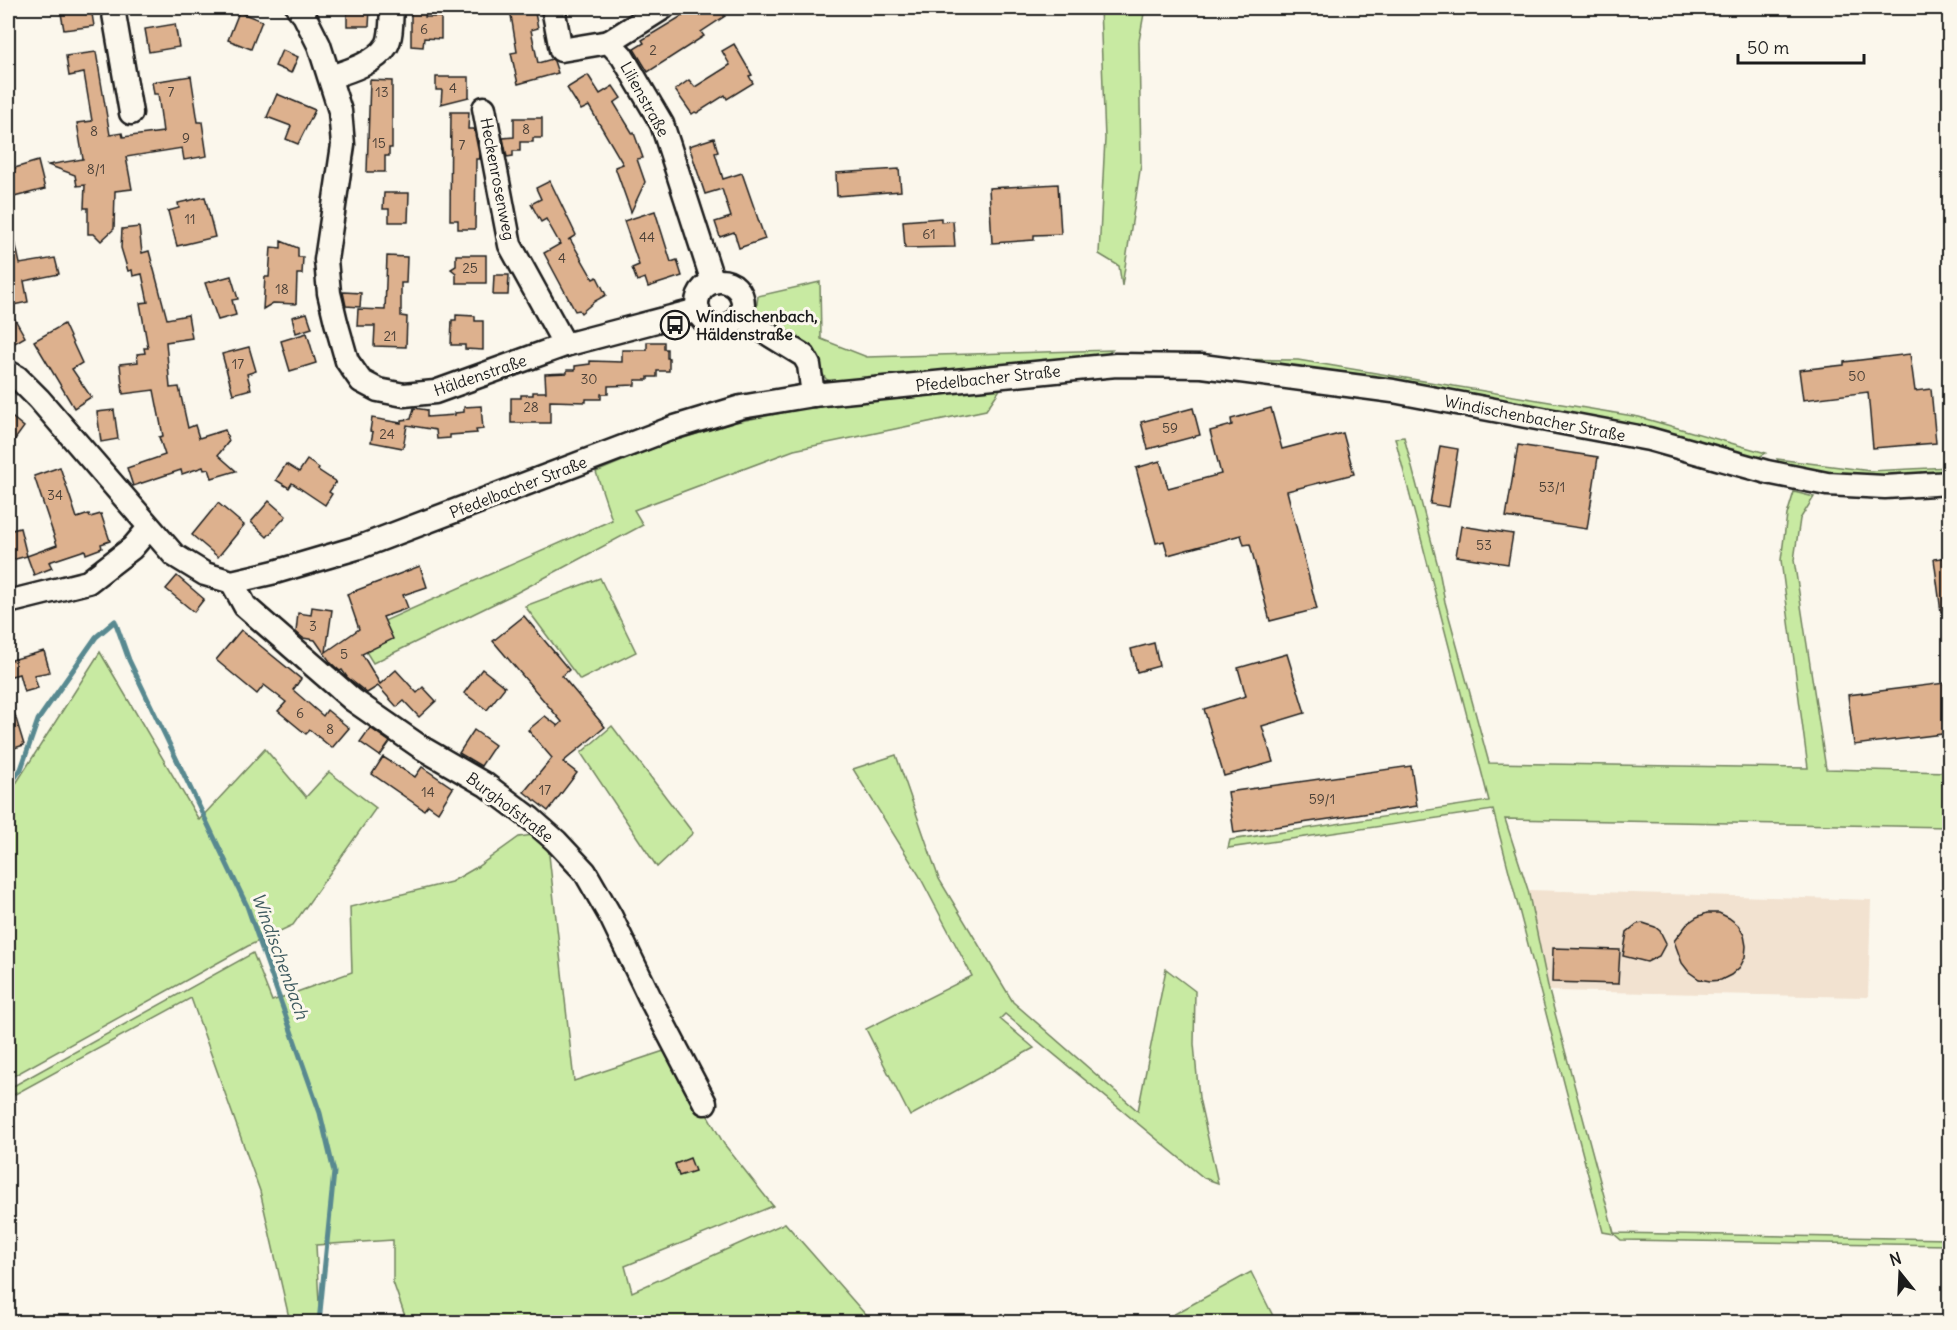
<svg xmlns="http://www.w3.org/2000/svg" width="1957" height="1330" font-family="Delius,sans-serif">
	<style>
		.built { fill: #f2e2d0 }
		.green { fill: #c8eaa2; stroke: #72835f; stroke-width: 1.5 }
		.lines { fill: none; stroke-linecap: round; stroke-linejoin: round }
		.stream { stroke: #598990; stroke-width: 5 }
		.building { fill: #ddb18e; stroke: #1c1c1c; stroke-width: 1.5 }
		.minor-casing { stroke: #1c1c1c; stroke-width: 27 }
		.minor { stroke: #fbf7ec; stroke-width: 22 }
		.labels { text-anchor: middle; stroke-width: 6; stroke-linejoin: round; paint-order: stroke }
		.number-label { font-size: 14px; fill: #4c4138 }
		.street-label { font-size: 16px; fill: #1c1c1c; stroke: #fbf7ec }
		.poi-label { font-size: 16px; font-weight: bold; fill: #1c1c1c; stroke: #fbf7ec; text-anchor: start }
		.water-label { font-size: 18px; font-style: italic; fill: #3f5b60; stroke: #fbf7ec }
	</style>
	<rect width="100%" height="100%" fill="#fbf7ec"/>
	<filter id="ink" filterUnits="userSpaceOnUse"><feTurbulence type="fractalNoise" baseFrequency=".0167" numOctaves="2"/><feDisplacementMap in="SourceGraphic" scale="12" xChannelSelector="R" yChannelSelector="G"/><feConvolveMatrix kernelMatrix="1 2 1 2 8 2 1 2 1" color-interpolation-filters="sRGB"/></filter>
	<g filter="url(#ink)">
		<path class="built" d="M1528,890L1871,900L1868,997L1549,991Z"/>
		<g class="green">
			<path d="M1100,8H1145L1139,41L1141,164L1122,286L1119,266L1099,254L1105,139Z"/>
			<path d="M820,282L821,339L867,357L1112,350L1101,359L838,385L826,379L818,367L755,317L758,296Z"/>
			<path d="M1203,359L1298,360L1639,417L1766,453L1754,460L1398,384L1290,366Z"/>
			<path d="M1003,385L986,410L794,450L634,510L643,525L516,593L373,663L355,634L612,520L596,472L661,445L736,422L812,407Z"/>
			<path d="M1404,437L1439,570L1445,602L1489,763L1808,768L1781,560L1787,515L1794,492L1814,497L1800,519L1794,560L1826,769L1949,772V827L1505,819L1528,890L1549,991L1614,1233L1949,1239V1245L1621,1240L1614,1234L1603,1232L1493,810L1228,848L1230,840L1489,801L1395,438Z"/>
			<path d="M1777,459L1871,471L1949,467V476L1853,478L1781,466Z"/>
			<path d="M600,578L636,652L580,680L525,606Z"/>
			<path d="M100,652L199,820L265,749L306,797L329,772L376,808L293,925L248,946L8,1079V796Z"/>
			<path d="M612,726L693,833L657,867L581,753Z"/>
			<path d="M896,755L939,879L1013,1002L1138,1111L1166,969L1195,991L1194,1044L1199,1098L1218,1183L1204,1178L1005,1014L1000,1019L1034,1048L910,1116L866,1029L972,976L919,875L853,769Z"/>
			<path d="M533,835L548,846L574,1081L670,1049L724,1144L773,1206L625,1266L632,1292L785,1223L872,1322H407L393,1282V1240L316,1245L320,1322H290L260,1191L191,998L8,1098V1089L253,953L272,1001L352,972L350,907L451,882L477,867L519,837Z"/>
			<path d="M1251,1272L1276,1322H1160Z"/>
		</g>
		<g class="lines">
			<path class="stream" d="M8,787L21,769L38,720L96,637L115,621L129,660L247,906L320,1113L334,1172L319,1322"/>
		</g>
		<g class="building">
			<path d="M60,8H91L94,26L64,30Z"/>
			<path d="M411,8H426L425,17H441V39L424,38L423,47L411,46Z"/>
			<path d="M520,8H534L538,28L531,30L538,63L552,59L554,61L558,73L518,84L511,53L517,52L510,9Z"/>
			<path d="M695,8H719L725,16L701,32L704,36L648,72L634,49L644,43L642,40Z"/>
			<path d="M347,9H370L369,26H347Z"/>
			<path d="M239,12L262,21L251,49L228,40Z"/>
			<path d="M175,24L179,47L149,52L145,29Z"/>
			<path d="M734,44L752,75L749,76L753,83L727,99L725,95L697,113L695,112L692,114L675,90L689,80L695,87L730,65L722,51Z"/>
			<path d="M282,50L298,57L291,73L275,66Z"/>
			<path d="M96,52L110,135L122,133L123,137L163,132L158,94H154L152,82L191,76L198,122H202L207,156L184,160L182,148L126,157L132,189L115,191L114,229L101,241L94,234H88V208H84L85,185L77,186L75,175L48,165L83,159L77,123L92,121L84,73L69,76L66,56Z"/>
			<path d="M588,75L600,94L613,86L621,98L614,103L633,134L634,133L643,158L637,159L645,182L631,212L615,167L623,164L589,106L581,110L567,88Z"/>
			<path d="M436,77H469V97L441,104L442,90H436Z"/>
			<path d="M370,80L392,81V148H389V156H385V172H367Z"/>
			<path d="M277,94L315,110L298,144L286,139L291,126L267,117Z"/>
			<path d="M451,112H469L468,129H474L480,159H476L475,229H458V220H450Z"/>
			<path d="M514,118H542V138H533V142H520V151H513V156L507,157L503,138L514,137Z"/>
			<path d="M714,138L718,152L715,153L723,179L742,173L765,239L739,248L734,232L720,237L715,222L731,217L722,189L705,194L689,146Z"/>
			<path d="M38,161L45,189L14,197L8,170Z"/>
			<path d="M899,169L901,191L837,196L836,173Z"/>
			<path d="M550,181L576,235L568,240L570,239L593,279L597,277L606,295L595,301L581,313L579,310L575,311L544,253L560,244L546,219L541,222L531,204L541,199L536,188Z"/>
			<path d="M1058,184L1061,234L1034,235V240L992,243L989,188Z"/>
			<path d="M384,193H409L408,222H389V209H383Z"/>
			<path d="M205,197L215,237L177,246L168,211L179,208L178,203Z"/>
			<path d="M655,211L671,262L677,260L682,276L648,287L645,278L637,281L632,268L639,265L624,221Z"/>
			<path d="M941,218V222L953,221L955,247L905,248L903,221Z"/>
			<path d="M139,227L142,253L149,251L167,319L188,315L192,338L166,342L170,388L179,387L188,428L195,425L199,438L225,430L229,441L218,455L236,471L212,478L209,469L204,470L203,467L182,474L181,470L133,486L127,468L165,455L159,437L163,436L154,390L123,394L120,364L138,362L137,354L145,353L144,348H148L140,303L148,302L142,274L133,276L132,270L128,271L121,248L122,229Z"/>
			<path d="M13,232L20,264L55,258L59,274L24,281L28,302L8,306V233Z"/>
			<path d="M281,241L298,248V257H303L302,274H297L296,304L273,303L263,309L265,277H269L271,247L281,248Z"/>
			<path d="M456,255H486V283H456V273L451,269L456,266Z"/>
			<path d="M387,256L407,257L406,283H401V316L407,317L406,347L374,346L375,326H357L358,309L385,310Z"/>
			<path d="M494,275H509L508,295H493Z"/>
			<path d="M231,276L238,299L232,300L236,315L218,320L205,283Z"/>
			<path d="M343,292L361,293L360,307L346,306Z"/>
			<path d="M8,307L25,337L13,344L8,335Z"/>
			<path d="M307,313L312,328L296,333L292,317Z"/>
			<path d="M456,315L475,316V321H483V350L465,349V345H451L452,320H456Z"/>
			<path d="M64,324L82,363L72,369L91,397L74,408L34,341Z"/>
			<path d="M307,333L316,363L290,371L281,341Z"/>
			<path d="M647,342H664V349H667V358H669V371H657V377H648V380H635V385L608,386V394H601V399H586V402L550,401V423H511V398H521V395H533V392H546L545,374L567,373V370H575V366L590,364V361L622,362V350H647Z"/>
			<path d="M249,347L256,371L247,374L251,389L233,394L222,354Z"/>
			<path d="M1910,354L1915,391L1931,389L1936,443L1873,448L1868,392L1803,400L1799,370L1844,365V362Z"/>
			<path d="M481,406L483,429L476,430L477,433L450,435V438L437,439L436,430L407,425L403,448L371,442L373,432L370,431L372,418L401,423V420L411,419L414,408L427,410V417L455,415V413L464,412V407Z"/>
			<path d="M1193,408L1200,435L1148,449L1141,422Z"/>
			<path d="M1271,408L1282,449L1343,433L1354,474L1287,491L1317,609L1270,621L1250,544L1244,545L1241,535L1168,555L1164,541L1156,543L1136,468L1160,461L1168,488L1221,474L1210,431L1232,425L1231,419Z"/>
			<path d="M114,410L118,439L101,442L97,412Z"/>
			<path d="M8,414L24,427L8,449Z"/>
			<path d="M1518,445L1598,457L1587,529L1506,517Z"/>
			<path d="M1440,446L1458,449L1449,507L1430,504Z"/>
			<path d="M307,460L319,468L318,470L336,482L329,492L332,494L325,505L292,483L289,488L276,480L286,464L299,472Z"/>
			<path d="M60,467L77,518L89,514L90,517L101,514L110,541L101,544L102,548L86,554L85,550L49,562L52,568L34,575L27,556L57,545L34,476Z"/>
			<path d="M269,501L286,516L267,537L251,522Z"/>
			<path d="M218,503L244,525L218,557L192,535Z"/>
			<path d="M1461,526L1513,534L1508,564L1456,556Z"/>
			<path d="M20,528L27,556L8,561V531Z"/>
			<path d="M1950,557V612H1941L1934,559Z"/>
			<path d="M420,566L427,587L403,595L408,608L383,617L393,639L362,654L380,684L396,670L417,693L423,687L436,701L419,717L404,701L397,707L378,686L367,693L347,677L342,670L340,671L331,663L315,640L303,638L296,632L298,613L311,615L312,607L332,610L326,652L359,629L347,594Z"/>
			<path d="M177,576L204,599L194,612L166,589Z"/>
			<path d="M524,616L569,670L562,676L605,727L563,762L577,773L548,811L524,792L552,758L528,730L545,716L558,726L562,722L493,641Z"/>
			<path d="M241,630L301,679L293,690L323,716L327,710L349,728L332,748L310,730L306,734L278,711L286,702L264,685L257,694L216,660Z"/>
			<path d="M1154,643L1159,666L1137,672L1131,649Z"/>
			<path d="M44,651L50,672L34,675L38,688L24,692L19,674L8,677V661Z"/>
			<path d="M1287,654L1305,713L1262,726L1273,762L1224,776L1204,709L1246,696L1238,668Z"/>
			<path d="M482,669L505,687L487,710L464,693Z"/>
			<path d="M1945,683L1950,733L1854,745L1848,695Z"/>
			<path d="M8,702H11L24,745L8,750Z"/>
			<path d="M370,728L390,742L380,756L360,742Z"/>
			<path d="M474,730L495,745L481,766L459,753Z"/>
			<path d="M383,757L415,777L422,767L453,788L438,812L428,805L424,810L372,774Z"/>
			<path d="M1411,766L1417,806L1234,833L1228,792Z"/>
			<path d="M1707,913H1719L1729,918L1738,925L1744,935L1746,946L1745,957L1740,967L1731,975L1721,980L1710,981L1699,979L1689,972L1682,963L1674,941L1688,923L1697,917Z"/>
			<path d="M1643,923L1655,927L1660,931L1666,943L1659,956L1647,962L1623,956L1627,932L1637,924Z"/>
			<path d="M1553,948L1620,950L1618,984L1552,982Z"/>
			<path d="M690,1158L695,1171L679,1176L675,1164Z"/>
		</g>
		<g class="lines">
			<g class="minor-casing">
				<g id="minor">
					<path d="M113,8L131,113"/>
					<path d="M298,8L304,15L319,45L340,111L343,145L326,260L329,293L336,322L347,361L361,381L378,390L404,395L435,392L565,345L698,310"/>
					<path d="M553,8L561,50L609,42L622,56L662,124L713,282"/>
					<path d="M609,42L663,8"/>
					<path d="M330,77C349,71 376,63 387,45C392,36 391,18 392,8"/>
					<path d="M484,108L510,245L565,345"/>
					<circle cx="720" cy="304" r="23"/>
					<path d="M739,316L804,356L809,365L813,395"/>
					<path d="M8,372L17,377L39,399L174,555L205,574L232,582L275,572L360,547L675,427L741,407L813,395L1116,365L1202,366L1393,391L1649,439L1767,472L1827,484L1885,487L1950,483"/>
					<path d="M232,582L245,606L353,700L422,748L486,785L530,818L556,841L585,872L611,917L652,1002L705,1103"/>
					<path d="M8,602L88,582L132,548L149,528"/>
				</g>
			</g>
			<use href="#minor" class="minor"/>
		</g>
	</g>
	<defs>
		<g id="bus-ring" transform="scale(1.5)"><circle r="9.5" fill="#fbf7ec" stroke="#1c1c1c" stroke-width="1.5"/><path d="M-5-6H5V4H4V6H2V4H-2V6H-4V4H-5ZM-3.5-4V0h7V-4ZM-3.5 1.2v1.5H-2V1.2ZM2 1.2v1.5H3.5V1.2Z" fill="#1c1c1c"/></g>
	</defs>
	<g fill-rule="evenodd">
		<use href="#bus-ring" x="675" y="325"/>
	</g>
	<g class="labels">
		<g class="number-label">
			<text x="424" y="34">6</text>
			<text x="653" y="55">2</text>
			<text x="453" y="93">4</text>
			<text x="171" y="97">7</text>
			<text x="382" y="97">13</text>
			<text x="526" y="134">8</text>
			<text x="94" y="136">8</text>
			<text x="186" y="143">9</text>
			<text x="379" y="148">15</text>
			<text x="462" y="150">7</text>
			<text x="96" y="174">8/1</text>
			<text x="190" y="224">11</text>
			<text x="929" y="239">61</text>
			<text x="647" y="242">44</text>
			<text x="562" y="263">4</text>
			<text x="470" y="273">25</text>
			<text x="282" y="294">18</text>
			<text x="390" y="341">21</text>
			<text x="238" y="369">17</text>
			<text x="1857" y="381">50</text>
			<text x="589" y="384">30</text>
			<text x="531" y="412">28</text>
			<text x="1170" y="433">59</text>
			<text x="387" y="439">24</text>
			<text x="1552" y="492">53/1</text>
			<text x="55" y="500">34</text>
			<text x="1484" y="550">53</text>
			<text x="313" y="631">3</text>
			<text x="344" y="659">5</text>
			<text x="300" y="718">6</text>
			<text x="330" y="734">8</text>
			<text x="545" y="795">17</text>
			<text x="428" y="797">14</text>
			<text x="1322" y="804">59/1</text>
		</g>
		<g class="street-label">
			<text transform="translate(645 99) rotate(61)" y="6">Lilienstraße</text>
			<text transform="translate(498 179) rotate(79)" y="6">Heckenrosenweg</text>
			<text transform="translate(480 375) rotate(-19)" y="6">Häldenstraße</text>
			<text transform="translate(988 378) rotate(-6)" y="6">Pfedelbacher Straße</text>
			<text transform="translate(1535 418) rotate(11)" y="6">Windischenbacher Straße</text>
			<text transform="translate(518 487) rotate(-21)" y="6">Pfedelbacher Straße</text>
			<text transform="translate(510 807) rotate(37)" y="6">Burghofstraße</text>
		</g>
		<g class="poi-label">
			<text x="696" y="322">Windischenbach,<tspan x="696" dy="18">Häldenstraße</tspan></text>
		</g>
		<g class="water-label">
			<text transform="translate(280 956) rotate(70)" y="6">Windischenbach</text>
		</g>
	</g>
	<rect width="1957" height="1330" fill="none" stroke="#fbf7ec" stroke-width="30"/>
	<rect x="15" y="15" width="1927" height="1300" fill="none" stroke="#1c1c1c" stroke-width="2" filter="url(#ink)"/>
	<g transform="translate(1900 1273) rotate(342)" stroke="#fbf7ec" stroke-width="4.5" paint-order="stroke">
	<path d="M0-4.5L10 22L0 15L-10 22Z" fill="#1c1c1c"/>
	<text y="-9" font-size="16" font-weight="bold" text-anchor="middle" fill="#1c1c1c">N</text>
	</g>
	<path d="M1738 54v9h126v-9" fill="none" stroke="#1c1c1c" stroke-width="3"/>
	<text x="1747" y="54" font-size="18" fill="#1c1c1c" stroke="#fbf7ec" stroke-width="4.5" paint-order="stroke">50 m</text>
</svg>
